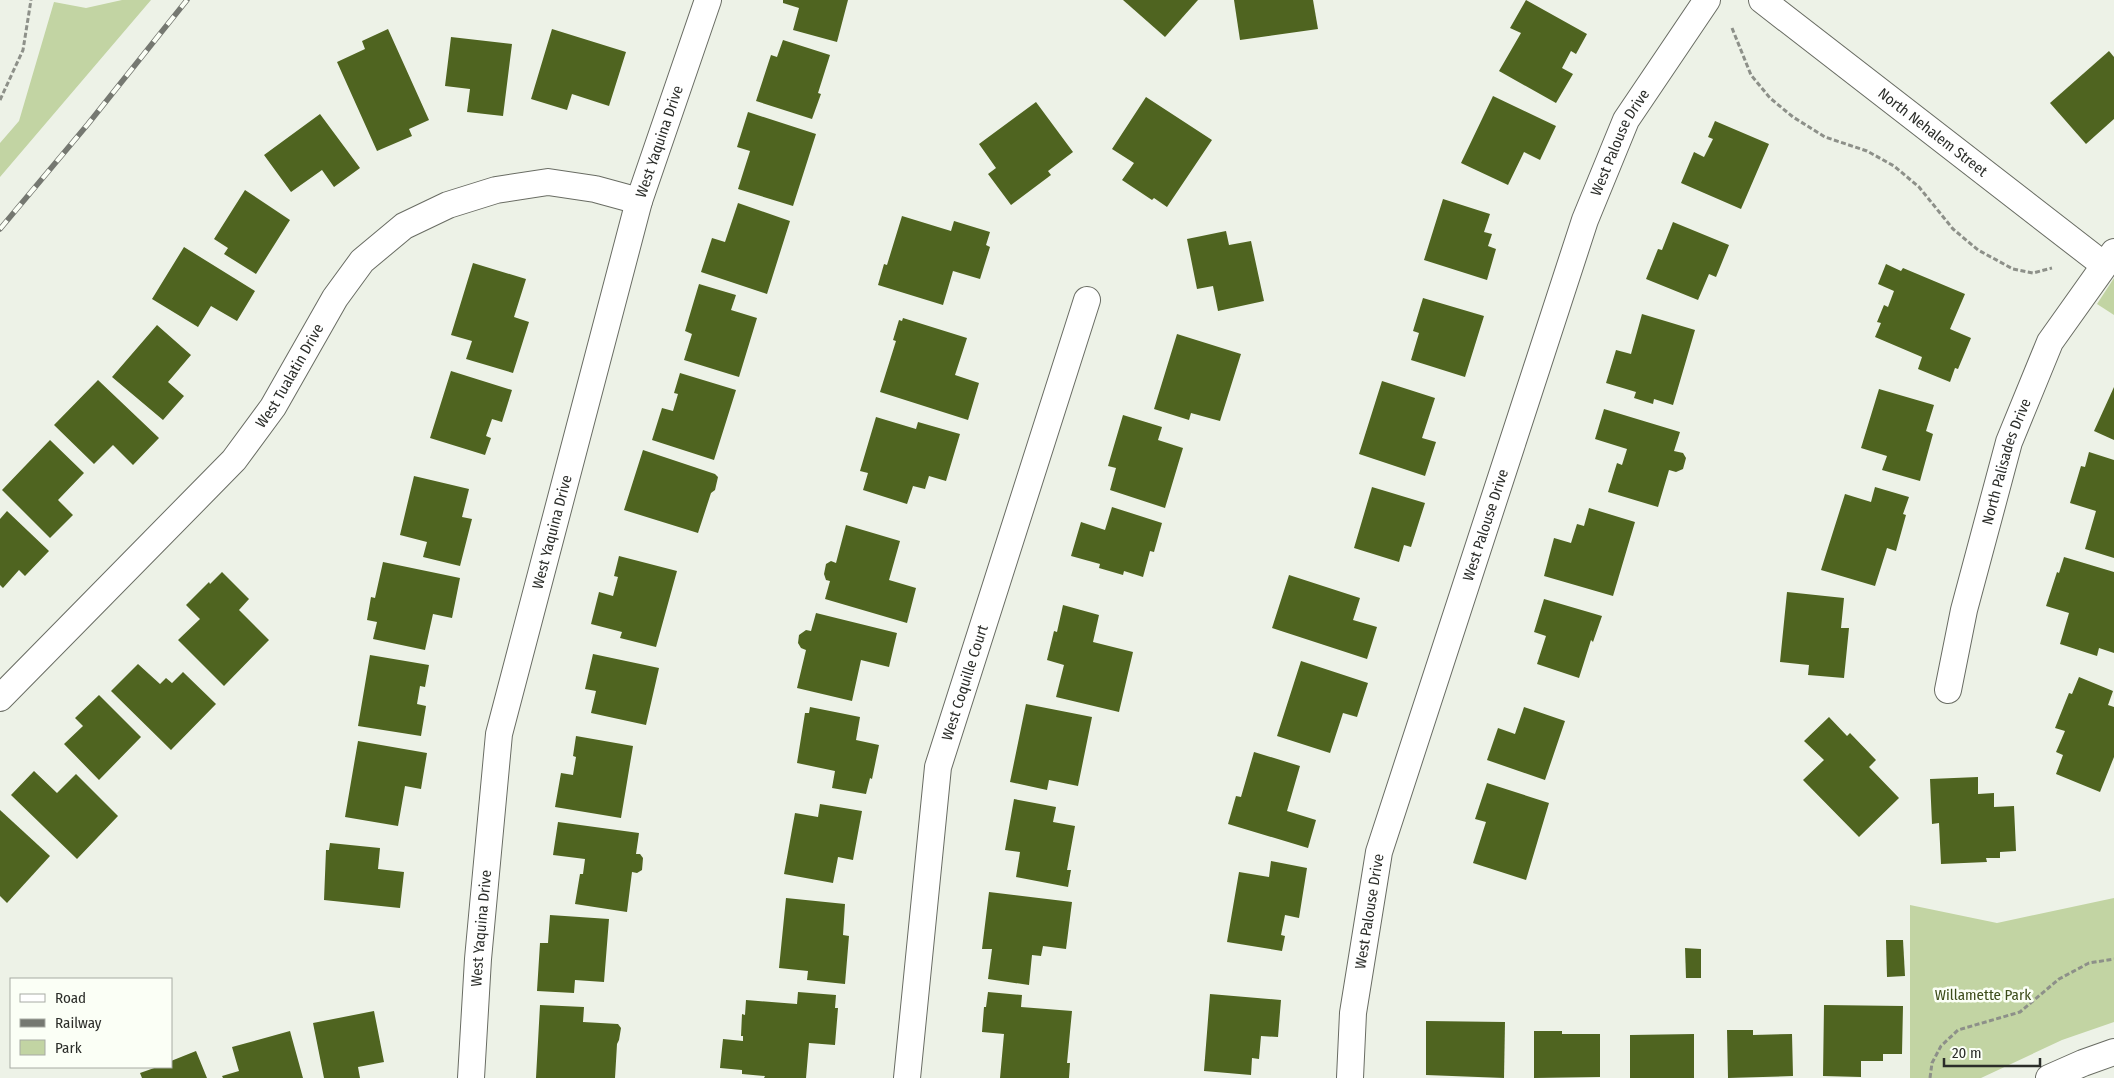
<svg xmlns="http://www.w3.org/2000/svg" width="2114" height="1078" font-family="'Fira Sans Condensed',sans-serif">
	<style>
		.green { fill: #c2d4a3 }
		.building { fill: #4f6420 }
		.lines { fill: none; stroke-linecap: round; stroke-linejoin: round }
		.minor-casing { stroke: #696c63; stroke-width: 28 }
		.path { stroke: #8d9089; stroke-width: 3; stroke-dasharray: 5 2.5; stroke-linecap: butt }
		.minor { stroke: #fff; stroke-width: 26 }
		.rail-casing { stroke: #757871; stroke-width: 5.5 }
		.rail { stroke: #fbfff6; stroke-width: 4; stroke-dasharray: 11; stroke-linecap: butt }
		.labels { text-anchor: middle; stroke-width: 5; stroke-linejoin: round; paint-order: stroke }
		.street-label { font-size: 15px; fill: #2b2d29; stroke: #fbfff6 }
		.park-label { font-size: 15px; fill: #3c4c1a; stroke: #fbfff6 }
	</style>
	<rect width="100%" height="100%" fill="#edf2e7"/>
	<g class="green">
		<path d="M122,0H151L0,177V143L19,121L54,2L86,8Z"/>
		<path d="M2114,278V315L2097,304Z"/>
		<path d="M2114,898V1022L2062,1040L1981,1078H1910V905L1997,923Z"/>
	</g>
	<g class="building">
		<path d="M783,0H848L837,42L793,30L799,8L783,3Z"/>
		<path d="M1123,0H1198L1165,37Z"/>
		<path d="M1234,0H1313L1318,29L1240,40Z"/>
		<path d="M1526,0L1587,34L1576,54L1571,51L1562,68L1573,74L1556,103L1499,71L1521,33L1510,28Z"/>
		<path d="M388,29L429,120L409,129L412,136L377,151L337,62L365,49L362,41Z"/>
		<path d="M552,29L626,52L609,106L572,94L567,110L531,99Z"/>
		<path d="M451,37L512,44L503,116L467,112L470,89L445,86Z"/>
		<path d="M783,40L830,55L818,93L821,94L812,119L756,101L771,55L777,57Z"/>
		<path d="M2109,51L2114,57V119L2086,144L2050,103Z"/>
		<path d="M1493,96L1556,126L1540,160L1524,152L1508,185L1461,163Z"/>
		<path d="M1146,97L1212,140L1167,207L1154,198L1152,200L1122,180L1134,163L1112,149Z"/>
		<path d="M1036,102L1073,152L1048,171L1051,175L1011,205L988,174L996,168L979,144Z"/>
		<path d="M748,112L816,134L793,206L738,189L750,151L737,147Z"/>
		<path d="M320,114L360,168L334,187L322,170L291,192L264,155Z"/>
		<path d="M1715,121L1769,144L1741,209L1681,183L1694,152L1704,157L1713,139L1708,137Z"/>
		<path d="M245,190L290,220L256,274L224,254L228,248L214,239Z"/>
		<path d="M1443,199L1490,214L1484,232L1492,234L1488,246L1496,249L1487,280L1424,260Z"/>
		<path d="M738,203L790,221L767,294L701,272L712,238L725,242Z"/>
		<path d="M902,216L951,231L954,221L990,232L986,245L990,247L980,279L953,271L943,305L878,285L884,264L887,265Z"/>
		<path d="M1673,222L1729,245L1716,277L1709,274L1698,300L1646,279L1658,249L1662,250Z"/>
		<path d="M1226,231L1229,245L1251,241L1264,301L1218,311L1213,286L1197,289L1187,239Z"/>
		<path d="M184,247L255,291L237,321L211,306L198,327L152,299Z"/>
		<path d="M473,263L526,279L514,317L529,322L513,373L466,359L472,341L451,335Z"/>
		<path d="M1886,264L1901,271L1903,268L1965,294L1950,329L1971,338L1958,369L1955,368L1950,382L1918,369L1922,357L1875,337L1881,323L1877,322L1884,305L1888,307L1894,291L1878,284Z"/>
		<path d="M699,284L736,295L731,310L757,318L739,377L684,360L692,334L685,331Z"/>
		<path d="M1423,298L1484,316L1465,377L1411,360L1419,333L1413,331Z"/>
		<path d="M1642,314L1695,330L1673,405L1654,399L1653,404L1634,398L1636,392L1606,383L1616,350L1631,354Z"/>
		<path d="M903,318L967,338L955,375L979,383L968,420L880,392L896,341L893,340L899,320L902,321Z"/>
		<path d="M157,325L191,355L168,382L184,396L163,420L112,377Z"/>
		<path d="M1177,334L1241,354L1220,421L1191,413L1189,420L1154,409Z"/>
		<path d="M451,371L512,390L502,422L492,419L486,436L491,438L485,455L430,438Z"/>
		<path d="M680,373L736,390L714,460L652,440L662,408L673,411L678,394L674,393Z"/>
		<path d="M98,380L159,438L133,465L113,445L94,464L54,425Z"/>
		<path d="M1382,381L1435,398L1422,438L1436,442L1425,476L1359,454Z"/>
		<path d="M2114,387V440L2094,431Z"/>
		<path d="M1879,389L1934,405L1926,431L1933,434L1920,481L1882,470L1887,456L1861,448Z"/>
		<path d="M1604,409L1680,432L1674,451L1683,453L1686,458L1683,469L1676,472L1669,470L1658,507L1608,492L1617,463L1622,465L1627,449L1595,439Z"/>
		<path d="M1123,415L1162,427L1158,440L1183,448L1165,508L1110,490L1116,468L1108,466Z"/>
		<path d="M876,417L916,429L918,422L960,434L946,481L929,476L925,489L913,486L907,504L863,490L868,473L860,471Z"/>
		<path d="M50,440L84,473L58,500L73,515L50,538L2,490Z"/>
		<path d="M643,450L715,474L718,477L715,490L711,493L698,533L624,510Z"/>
		<path d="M2089,452L2114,460V558L2085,549L2096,511L2070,503L2081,466L2085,467Z"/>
		<path d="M414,476L469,489L462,517L472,519L460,566L423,557L427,542L400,535Z"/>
		<path d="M1372,487L1425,503L1411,547L1404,545L1399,562L1354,548Z"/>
		<path d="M1875,487L1909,497L1903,514L1906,515L1896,551L1887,548L1875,586L1821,570L1845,494L1871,502Z"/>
		<path d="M1112,507L1162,523L1154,552L1150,551L1143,577L1124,571L1123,575L1099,568L1100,564L1071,556L1081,522L1105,530Z"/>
		<path d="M1589,508L1635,522L1613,596L1544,576L1554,538L1571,543L1577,524L1584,526Z"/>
		<path d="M7,511L49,551L25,576L19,570L3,588L0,585V519Z"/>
		<path d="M846,525L900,541L889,580L916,588L907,623L825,599L830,581L826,580L824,574L826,564L831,561L836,563Z"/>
		<path d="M619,556L677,571L656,647L620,638L622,632L591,624L599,592L613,596L618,577L614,576Z"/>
		<path d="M2064,557L2114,572V653L2099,648L2097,656L2060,644L2069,613L2046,606L2057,572L2059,573Z"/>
		<path d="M383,562L460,578L452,618L433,614L425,650L373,639L377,622L367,620L371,597L375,598Z"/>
		<path d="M222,572L249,599L239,610L269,640L224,686L178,640L200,619L186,605L209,582L210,584Z"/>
		<path d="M1289,575L1360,598L1353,620L1377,627L1367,659L1272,628Z"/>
		<path d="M1787,592L1844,598L1841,628H1849L1844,678L1808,675L1809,665L1780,662Z"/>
		<path d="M1544,599L1602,616L1593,642L1591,640L1579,678L1537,664L1546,636L1534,632Z"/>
		<path d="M1063,605L1099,615L1093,642L1133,652L1119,712L1056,697L1064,665L1047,660L1054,631L1057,632Z"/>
		<path d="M816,613L897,633L889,667L861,660L852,701L797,688L806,650L801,648L798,643L799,635L806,630L811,631Z"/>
		<path d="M593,654L659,668L646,725L591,713L596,691L585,689Z"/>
		<path d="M370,655L429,665L425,687L420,686L417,704L426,706L421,736L358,726Z"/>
		<path d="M1301,661L1368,683L1357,717L1343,713L1330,753L1277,736Z"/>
		<path d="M138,664L160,684L166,678L172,683L183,672L216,704L171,750L111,691Z"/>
		<path d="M2079,677L2113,691L2108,705L2114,707V757L2100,792L2056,774L2063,755L2056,752L2065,731L2055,728L2069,693L2072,694Z"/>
		<path d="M99,695L141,737L99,780L64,744L83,726L75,718Z"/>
		<path d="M1026,704L1092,717L1078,786L1049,780L1047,790L1010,782Z"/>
		<path d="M810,707L860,717L856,740L879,745L872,779L870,778L866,794L832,788L835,771L797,763L805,713H809Z"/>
		<path d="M1524,707L1565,721L1545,780L1487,760L1498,728L1515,734Z"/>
		<path d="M1829,717L1847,736L1850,733L1876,760L1869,767L1899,798L1859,837L1803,780L1824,760L1804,741Z"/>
		<path d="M576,736L633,746L621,818L555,807L561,773L573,775L576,757L573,756Z"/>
		<path d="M358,741L427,753L421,789L405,786L398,826L345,817Z"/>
		<path d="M1254,752L1300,766L1287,811L1316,820L1308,848L1228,824L1236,796L1241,797Z"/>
		<path d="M34,771L57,793L76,774L118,816L77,859L11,795Z"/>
		<path d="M1978,777V794L1994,793V807L2014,806L2016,851L2000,852V858H1986L1987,862L1941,864L1939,823L1932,824L1930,779Z"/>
		<path d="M1487,783L1549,803L1526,880L1473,863L1486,822L1475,819Z"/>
		<path d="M1014,799L1056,807L1053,822L1075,826L1067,870H1071L1068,887L1016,877L1020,852L1005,850Z"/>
		<path d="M820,804L862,811L853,860L838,857L833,883L784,874L795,813L818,817Z"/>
		<path d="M0,810L50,856L7,903L0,896Z"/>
		<path d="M558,822L639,833L636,854H640L643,858L642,870L637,873L632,872L627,912L575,904L580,874H583L585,859L553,855Z"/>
		<path d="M330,843L380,848L378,869L404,872L400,908L324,900L326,850H329Z"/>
		<path d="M1271,861L1307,868L1299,918L1285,915L1281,935L1285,936L1282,951L1227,942L1239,872L1269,877Z"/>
		<path d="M989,892L1072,902L1066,949L1043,946L1041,956L1032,955L1029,985L988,979L992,949H982Z"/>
		<path d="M786,898L845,904L843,935L849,936L845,984L807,980L808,971L779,968Z"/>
		<path d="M550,915L609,919L604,982L575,980L574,993L537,991L540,943H548Z"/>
		<path d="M1886,940H1903L1905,976L1887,977Z"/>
		<path d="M1685,948L1701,949V978H1686Z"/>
		<path d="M798,992L836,995L835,1008H838L835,1045L809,1043L806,1078H764L765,1076L742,1074V1070L720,1068L723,1039L743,1041V1036H741L742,1014L745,1015L746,1000L797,1004Z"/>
		<path d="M988,992L1022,995L1021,1007L1072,1011L1067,1063H1070L1069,1078H1000L1004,1034L982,1032L984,1007H986Z"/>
		<path d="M1210,994L1281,1000L1278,1037L1261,1036L1259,1059L1252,1058L1251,1075L1204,1071Z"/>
		<path d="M540,1005L584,1007L583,1022L618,1024L621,1028L619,1040L617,1044L615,1078H536Z"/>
		<path d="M1824,1005L1903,1006L1902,1054H1883V1061H1861V1077L1823,1076Z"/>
		<path d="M374,1011L384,1062L358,1067L360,1078H324L313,1023Z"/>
		<path d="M1426,1021L1505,1022L1504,1078L1426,1075Z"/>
		<path d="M1727,1030H1753V1035L1792,1034L1793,1076L1728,1078Z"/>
		<path d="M290,1031L303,1078H223L222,1076L239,1071L232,1047Z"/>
		<path d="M1534,1031H1562V1034H1600V1077L1534,1078Z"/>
		<path d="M1694,1034V1078H1630V1035Z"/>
		<path d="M196,1051L207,1078H142L140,1073L157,1067H171V1061Z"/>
	</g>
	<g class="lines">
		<g class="minor-casing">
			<g id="minor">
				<path id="s1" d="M1762,0L2104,265"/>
				<path id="s2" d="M1948,690L1964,610L2009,442L2050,342L2114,252"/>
				<path id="s3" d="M0,698L234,460L273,407L335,298L362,261L404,226L448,205L496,190L548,182L595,189L639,201"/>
				<path id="s4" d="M471,1078L478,959L499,734L639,201L708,0"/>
				<path id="s5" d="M907,1078L938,767L1087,300"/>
				<path id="s6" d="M1350,1078L1353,1013L1379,852L1585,220L1626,120L1707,0"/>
				<path d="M2049,1078L2083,1063L2114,1052"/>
			</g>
		</g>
		<g class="path">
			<path d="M1732,28L1751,75L1770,98L1793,117L1825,137L1867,151L1894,166L1919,187L1953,229L1978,250L2013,269L2033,273L2052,268"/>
			<path d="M0,100L23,50L31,0"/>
			<path d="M1930,1078L1932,1063L1941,1046L1958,1030L2020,1012L2059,979L2089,963L2114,959"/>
		</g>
		<use href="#minor" class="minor"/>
		<g class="rail-casing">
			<path id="rail" d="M0,229L88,124L187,0"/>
		</g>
		<use href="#rail" class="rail"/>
	</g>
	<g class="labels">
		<g class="street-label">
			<text dy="5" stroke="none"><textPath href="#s1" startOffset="216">North Nehalem Street</textPath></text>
			<text dy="5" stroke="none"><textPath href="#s4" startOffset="959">West Yaquina Drive</textPath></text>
			<text dy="5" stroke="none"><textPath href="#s6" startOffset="978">West Palouse Drive</textPath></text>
			<text dy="5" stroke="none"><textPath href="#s3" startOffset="435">West Tualatin Drive</textPath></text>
			<text dy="5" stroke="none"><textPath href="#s2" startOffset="236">North Palisades Drive</textPath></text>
			<text dy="5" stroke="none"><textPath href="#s6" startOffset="572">West Palouse Drive</textPath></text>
			<text dy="5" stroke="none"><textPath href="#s4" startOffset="554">West Yaquina Drive</textPath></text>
			<text dy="5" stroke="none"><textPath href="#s5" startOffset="401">West Coquille Court</textPath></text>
			<text dy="5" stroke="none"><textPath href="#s6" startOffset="168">West Palouse Drive</textPath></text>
			<text dy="5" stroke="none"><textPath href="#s4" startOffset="150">West Yaquina Drive</textPath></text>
		</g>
		<g class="park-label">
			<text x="1983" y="1000">Willamette Park</text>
		</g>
	</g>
	<rect x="10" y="978" width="162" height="90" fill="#fbfff6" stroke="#a8aba4"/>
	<rect x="20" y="994" width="25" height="8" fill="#ffffff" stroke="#a8aba4"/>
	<text x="55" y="1003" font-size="15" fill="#2b2d29">Road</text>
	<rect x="20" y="1019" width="25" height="8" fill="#757871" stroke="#a8aba4"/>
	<text x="55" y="1028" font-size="15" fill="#2b2d29">Railway</text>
	<rect x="20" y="1040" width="25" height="15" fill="#c2d4a3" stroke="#a8aba4"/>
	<text x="55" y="1053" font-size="15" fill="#2b2d29">Park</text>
	<path d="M1944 1058v8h96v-8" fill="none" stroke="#2b2d29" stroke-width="2.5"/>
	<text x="1952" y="1058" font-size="15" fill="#2b2d29" stroke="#fbfff6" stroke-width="4" paint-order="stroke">20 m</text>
</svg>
